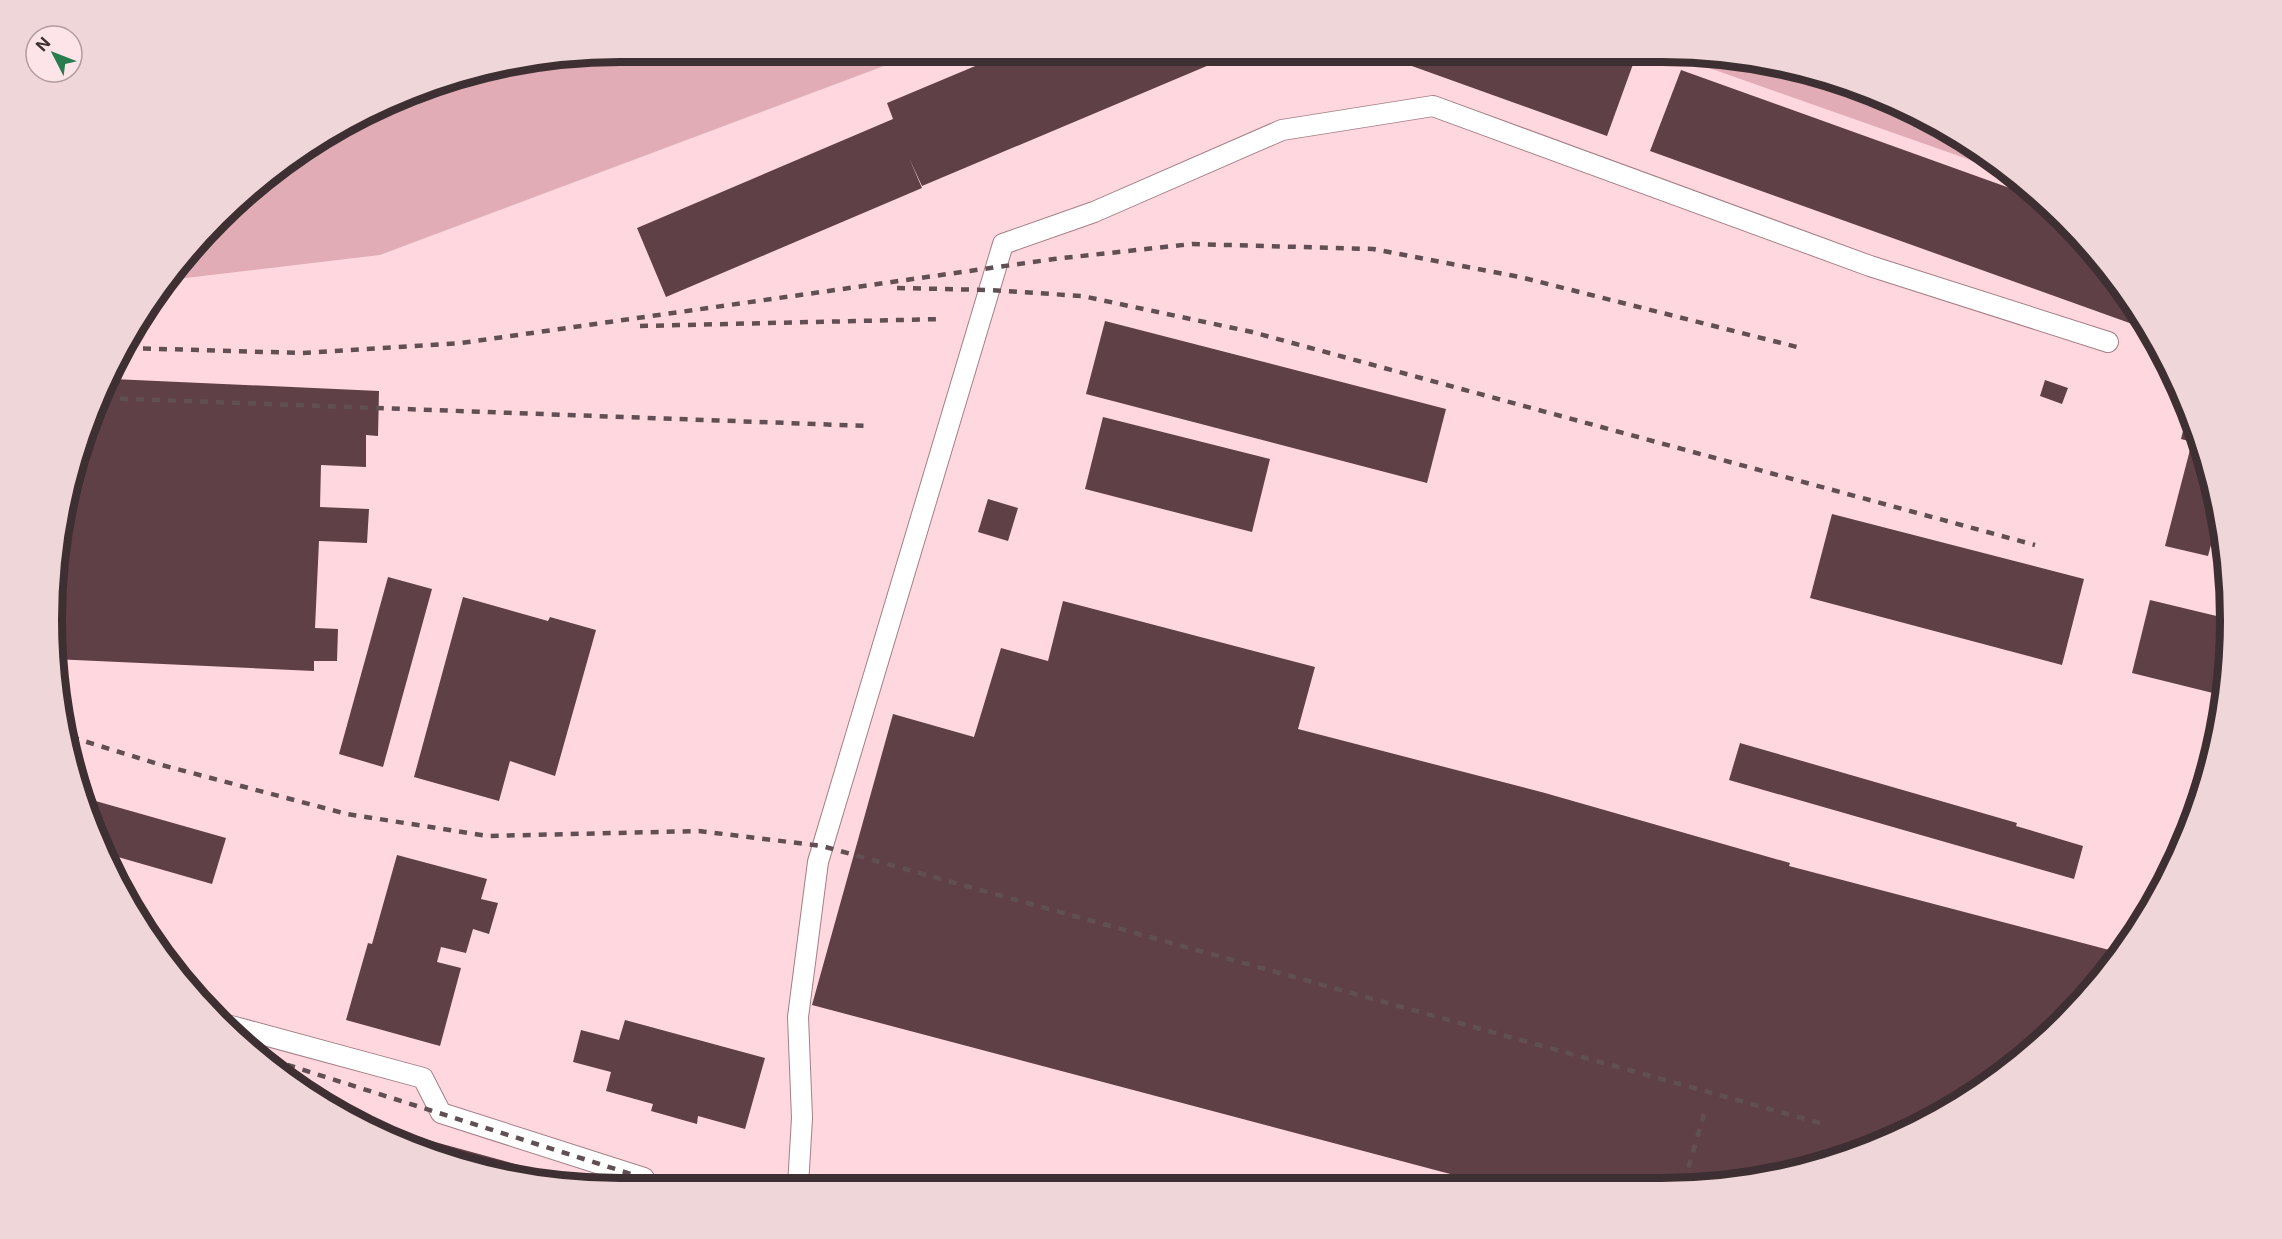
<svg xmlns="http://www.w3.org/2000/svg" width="2282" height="1239" font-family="Inter,sans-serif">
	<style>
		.built { fill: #ffd7df }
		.forest { fill: #e1acb6 }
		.building { fill: #604047 }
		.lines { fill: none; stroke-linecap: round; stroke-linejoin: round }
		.lane-casing { stroke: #a47f87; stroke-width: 22 }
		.lane { stroke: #fff; stroke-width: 20 }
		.rail { stroke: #615053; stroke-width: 4.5; stroke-dasharray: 8 8; stroke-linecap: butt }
		.rim { fill: none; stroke: #3e2f32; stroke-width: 8 }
	</style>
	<rect width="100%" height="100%" fill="#fde4e8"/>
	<path class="built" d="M924,51L1674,52L2002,167L2037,192L2113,273L2172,368L2212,472L2230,582L2226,693L2201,802L2155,903L2065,1021L1978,1092L1846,1158L1736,1183L583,1187L472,1169L336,1112L192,995L94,837L52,657L70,473L147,304L169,280L380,255Z"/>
	<g class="forest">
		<path d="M620,51H924L380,255L169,280L273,169L436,81Z"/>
		<path d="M1664,52H1699L1810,70L1946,127L2013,175Z"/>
	</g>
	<g class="building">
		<path d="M1011,51L1240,52L922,186L909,158L922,188L666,297L637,228L893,119L887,103Z"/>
		<path d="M1386,52H1626L1636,56L1607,136L1384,56Z"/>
		<path d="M1681,70L2046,201L2113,273L2149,330L1650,151Z"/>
		<path d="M1105,321L1446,409L1427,483L1086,394Z"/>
		<path d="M113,379L379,391L378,436L366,435V467L321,465L320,507L369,509L367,543L319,541L315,628L338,629L337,661H314V671L53,659L70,473Z"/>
		<path d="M2045,380L2068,388L2062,404L2040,396Z"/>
		<path d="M1103,417L1270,459L1252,532L1085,489Z"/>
		<path d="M2186,419L2192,421L2212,472L2219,515L2208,556L2165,546L2192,442L2181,439Z"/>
		<path d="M988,499L1018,508L1008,541L978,532Z"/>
		<path d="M1832,514L2084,579L2062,665L1810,598Z"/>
		<path d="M388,577L432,589L383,767L339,754Z"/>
		<path d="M463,597L548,621L550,617L596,630L555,776L510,761L499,801L414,777Z"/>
		<path d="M2150,600L2229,619L2225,696L2132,673Z"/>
		<path d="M1063,601L1315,667L1298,729L1545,793L1790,863L1789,866L2117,952L2065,1021L1978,1092L1846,1158L1736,1183L1488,1184L812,1005L893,714L974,737L1001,648L1048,661Z"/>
		<path d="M1740,743L2017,823L2016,826L2083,846L2074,879L1729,780Z"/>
		<path d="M85,798L226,838L212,884L104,853L94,837Z"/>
		<path d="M397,855L487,879L481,899L498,903L489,934L473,929L466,953L441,947L437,962L461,968L440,1046L346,1020L368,943L372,944Z"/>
		<path d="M625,1020L765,1058L745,1129L698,1116L697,1124L651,1111L653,1104L606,1091L611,1072L573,1062L581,1030L619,1040Z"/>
		<path d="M362,1122L596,1186V1187L472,1169Z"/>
	</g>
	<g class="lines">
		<g class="lane-casing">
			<g id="lane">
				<path d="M231,1026L423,1078L441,1113L644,1178L649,1187"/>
				<path d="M798,1186L802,1118L798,1017L818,862L1003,244L1094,212L1282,130L1433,106L1870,266L2108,342"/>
			</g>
		</g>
		<use href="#lane" class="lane"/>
		<g class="rail">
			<path d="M897,288L989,290L1082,296L1252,332L2035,545"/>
			<path d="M640,326L943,319"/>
			<path d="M127,348L302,353L461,343L1054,259L1192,244L1373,249L1520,277L1801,348"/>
			<path d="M104,398L869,426"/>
			<path d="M71,737L158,764L347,814L488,836L699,831L822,846L1827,1125"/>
			<path d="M272,1060L672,1187"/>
			<path d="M1684,1183L1704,1114"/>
		</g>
	</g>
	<path d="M0 0H2282V1239H0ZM620 62H1662A558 558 0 0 1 2220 620V620A558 558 0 0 1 1662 1178H620A558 558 0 0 1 62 620V620A558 558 0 0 1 620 62Z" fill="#eed6d9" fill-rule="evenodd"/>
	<path class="rim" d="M620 62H1662A558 558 0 0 1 2220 620V620A558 558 0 0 1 1662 1178H620A558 558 0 0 1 62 620V620A558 558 0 0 1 620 62Z"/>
	<g transform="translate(54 54) rotate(312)"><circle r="28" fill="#fde4e8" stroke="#b19c9f" stroke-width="1.5"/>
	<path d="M0-4.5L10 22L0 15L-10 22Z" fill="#287c4e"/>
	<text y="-9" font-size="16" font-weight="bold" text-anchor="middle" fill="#3e2f32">N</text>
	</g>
</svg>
